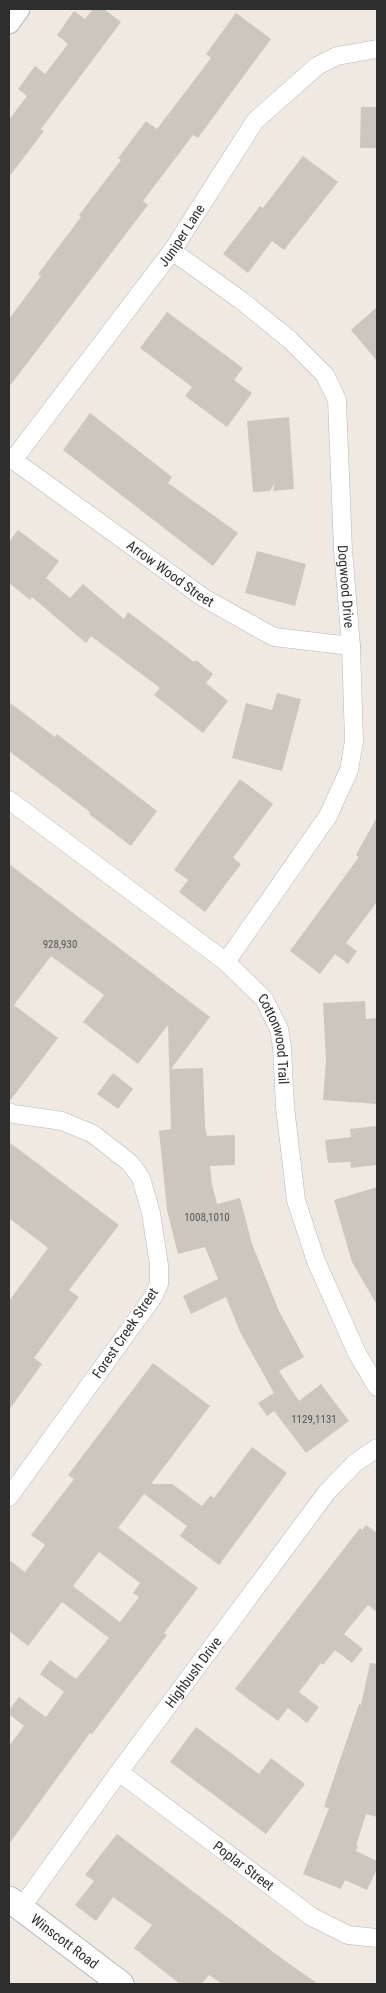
<svg xmlns="http://www.w3.org/2000/svg" width="386" height="1993" font-family="'Roboto Condensed',sans-serif">
	<style>
		.building { fill: #cbc7bf; fill-rule: evenodd }
		.lines { fill: none; stroke-linecap: round; stroke-linejoin: round }
		.minor-casing { stroke: #b4b7c1; stroke-width: 19 }
		.tertiary-casing { stroke: #b4b7c1; stroke-width: 23 }
		.secondary-casing { stroke: #b4b7c1; stroke-width: 27 }
		.minor { stroke: #fff; stroke-width: 18 }
		.tertiary { stroke: #fff; stroke-width: 21 }
		.secondary { stroke: #fff; stroke-width: 25 }
		.labels { text-anchor: middle; stroke-width: 4; stroke-linejoin: round; paint-order: stroke }
		.number-label { font-size: 11px; fill: #555452 }
		.street-label { font-size: 14px; fill: #2e2e2e; stroke: #fff }
	</style>
	<rect width="100%" height="100%" fill="#efe9e1"/>
	<g class="building">
		<path d="M93,9H104L121,22L41,129L44,131L9,177V120L27,96L18,89L35,66L45,74L68,44L57,35L74,11L85,19Z"/>
		<path d="M236,13L271,39L198,138L193,135L143,201L148,205L9,387V319L41,276L38,274L81,217L79,215L121,160L118,158L146,121L157,129L211,58L206,54Z"/>
		<path d="M361,107H377V148H360Z"/>
		<path d="M303,156L338,182L284,250L272,241L248,273L223,254L260,206L263,208Z"/>
		<path d="M377,307V361L351,330Z"/>
		<path d="M167,312L243,368L234,380L252,393L227,427L185,396L192,387L140,348Z"/>
		<path d="M90,413L172,477L168,483L238,533L213,566L63,450Z"/>
		<path d="M289,417L294,489L273,491L275,483L270,491L253,492L247,421Z"/>
		<path d="M18,530L59,561L46,578L70,598L83,584L124,619L128,612L194,662L196,660L213,674L206,683L228,701L203,733L154,695L160,688L91,636L86,643L32,597L30,600L9,583V542Z"/>
		<path d="M257,551L306,564L295,606L245,593Z"/>
		<path d="M277,693L301,699L282,771L232,758L246,703L272,710Z"/>
		<path d="M9,702L55,737L57,734L157,811L131,846L89,814L90,812L9,751Z"/>
		<path d="M240,779L273,804L233,858L241,864L205,912L179,892L188,880L174,870Z"/>
		<path d="M377,817V902L346,943L357,951L348,964L335,954L320,974L290,951L359,857L356,855Z"/>
		<path d="M9,864L210,1017L171,1069L203,1068L205,1126L207,1136L235,1135V1165L210,1166L212,1184L217,1204L240,1198L252,1244L279,1311L304,1357L279,1371L299,1401L321,1384L349,1421L306,1453L274,1411L267,1416L258,1403L274,1393L240,1332L226,1297L191,1314L183,1296L218,1279L205,1247L178,1254L167,1210L159,1131L171,1129L168,1025L138,1064L83,1022L104,995L51,956L14,1005L58,1038L9,1102Z"/>
		<path d="M365,1001L366,1019L377,1018V1104L323,1100L326,1061L323,1003Z"/>
		<path d="M113,1073L133,1089L118,1109L97,1094Z"/>
		<path d="M377,1126V1165L351,1168L350,1162L328,1163L325,1140L351,1137L350,1129Z"/>
		<path d="M9,1142L119,1225L69,1290L79,1297L34,1358L42,1364L9,1410V1301L48,1248L9,1218Z"/>
		<path d="M377,1187V1305L352,1262L334,1200Z"/>
		<path d="M153,1363L210,1406L151,1484H172L202,1506L211,1495L214,1498L252,1447L287,1473L219,1565L180,1536L187,1526L144,1494L118,1528L198,1588L164,1633L167,1635L92,1734L90,1733L9,1844V1746L24,1726L9,1714V1710L19,1697L46,1717L64,1692L40,1674L50,1660L76,1679L109,1638L62,1602L28,1646L9,1631V1560L25,1572L45,1545L31,1535L74,1479L68,1475ZM99,1552L140,1583L133,1593L139,1597L120,1622L73,1586Z"/>
		<path d="M366,1525L377,1533V1612L368,1605L344,1634L363,1649L352,1663L335,1650L323,1665L321,1663L299,1692L319,1707L307,1723L288,1708L278,1721L235,1689L360,1528L362,1530Z"/>
		<path d="M370,1663L377,1664V1817L366,1814L356,1846H358L356,1851L377,1861V1869L367,1890L345,1880L341,1889L303,1874L329,1808L324,1807L359,1704L361,1705Z"/>
		<path d="M196,1727L259,1774L271,1758L305,1784L266,1834L170,1762Z"/>
		<path d="M117,1834L277,1955L318,1984H222L209,1975L202,1984H180L134,1948L152,1925L113,1897L96,1921L75,1905L94,1881L85,1875Z"/>
	</g>
	<g class="lines">
		<g class="minor-casing">
			<g id="minor">
				<path id="s1" d="M172,251L242,301L290,340L325,375L337,400L343,550L351,646L354,741L349,770L328,816L226,962"/>
				<path id="s2" d="M9,457L204,598L274,637L351,646"/>
				<path id="s3" d="M13,460L172,251L255,121L317,66L337,56L377,49"/>
				<path id="s4" d="M9,800L226,962L264,999L279,1029L282,1047L285,1107L296,1200L316,1261L357,1353L377,1387"/>
				<path d="M9,1112L14,1114L62,1121L93,1134L130,1163L141,1178L151,1213L159,1265V1284L153,1297L9,1497"/>
				<path id="s5" d="M119,1772L312,1917L348,1935L377,1938"/>
				<path id="s6" d="M21,1908L119,1772L327,1492L355,1463L377,1448"/>
			</g>
		</g>
		<g class="tertiary-casing">
			<path id="tertiary" d="M9,23L19,9"/>
		</g>
		<g class="secondary-casing">
			<g id="secondary">
				<path id="s7" d="M9,1899L121,1984"/>
			</g>
		</g>
		<use href="#minor" class="minor"/>
		<use href="#tertiary" class="tertiary"/>
		<use href="#secondary" class="secondary"/>
	</g>
	<g class="labels">
		<g class="number-label">
			<text x="60" y="948">928,930</text>
			<text x="207" y="1221">1008,1010</text>
			<text x="314" y="1423">1129,1131</text>
		</g>
		<g class="street-label">
			<text dy="5" stroke="none"><textPath href="#s3" startOffset="281">Juniper Lane</textPath></text>
			<text dy="5" stroke="none"><textPath href="#s2" startOffset="199">Arrow Wood Street</textPath></text>
			<text dy="5" stroke="none"><textPath href="#s1" startOffset="412">Dogwood Drive</textPath></text>
			<text dy="5" stroke="none"><textPath href="#s4" startOffset="366">Cottonwood Trail</textPath></text>
			<text transform="translate(125 1333) rotate(-56)" y="5">Forest Creek Street</text>
			<text dy="5" stroke="none"><textPath href="#s6" startOffset="292">Highbush Drive</textPath></text>
			<text dy="5" stroke="none"><textPath href="#s5" startOffset="156">Poplar Street</textPath></text>
			<text dy="5" stroke="none"><textPath href="#s7" startOffset="70">Winscott Road</textPath></text>
		</g>
	</g>
	<rect width="386" height="1993" fill="none" stroke="#2e2e2e" stroke-width="20"/>
</svg>
